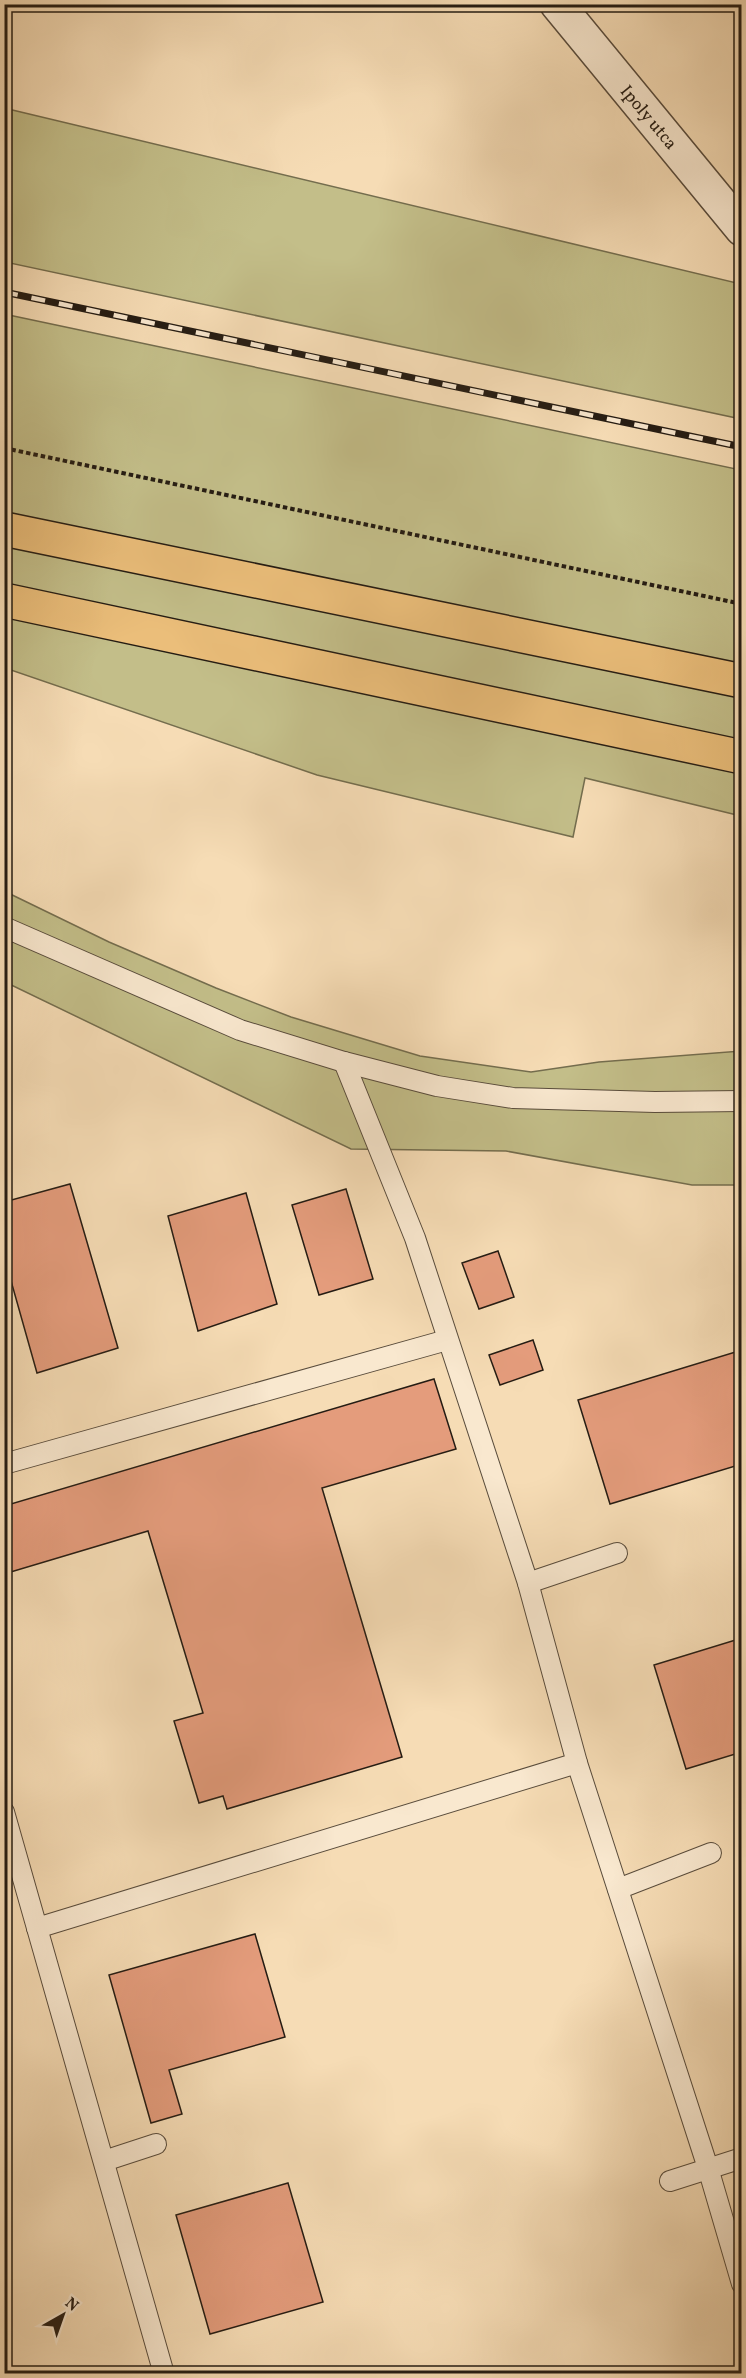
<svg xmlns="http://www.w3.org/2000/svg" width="746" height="2378" font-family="Vollkorn,serif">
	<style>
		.green { fill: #c3be89; stroke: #746d4e; stroke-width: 1.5 }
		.building { fill: #e49c7c; stroke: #251c13; stroke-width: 1.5 }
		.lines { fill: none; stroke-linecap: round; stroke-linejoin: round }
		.service-casing { stroke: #594c3c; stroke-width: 22 }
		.minor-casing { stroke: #594c3c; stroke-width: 36 }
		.primary-casing { stroke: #251c13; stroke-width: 36 }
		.path { stroke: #251c13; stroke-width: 4; stroke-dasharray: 4.5 3; stroke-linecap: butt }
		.service { stroke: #f9e8cf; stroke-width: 20 }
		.minor { stroke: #f9e8cf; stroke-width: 33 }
		.primary { stroke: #ebbe7a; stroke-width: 33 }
		.rail-casing { stroke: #251c13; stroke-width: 7 }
		.rail { stroke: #f9e8cf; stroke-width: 4.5; stroke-dasharray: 14; stroke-linecap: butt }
		.labels { text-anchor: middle; stroke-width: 4.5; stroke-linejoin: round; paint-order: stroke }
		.street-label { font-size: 18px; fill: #251c13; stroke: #f9e8cf }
	</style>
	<rect width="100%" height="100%" fill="#f6dcb5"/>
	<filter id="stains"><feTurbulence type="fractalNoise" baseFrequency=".00333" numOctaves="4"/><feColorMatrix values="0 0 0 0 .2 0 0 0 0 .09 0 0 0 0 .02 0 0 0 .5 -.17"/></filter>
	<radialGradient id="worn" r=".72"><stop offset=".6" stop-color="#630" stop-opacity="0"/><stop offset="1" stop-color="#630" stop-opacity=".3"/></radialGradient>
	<g class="green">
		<path d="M4,108L741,284V419L5,262Z"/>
		<path d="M4,314L741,470V816L585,778L573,837L317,775L5,668Z"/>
		<path d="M4,891L109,942L216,988L291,1017L420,1056L531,1072L599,1062L741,1051V1185H692L506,1151L351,1149L5,982Z"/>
	</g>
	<g class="building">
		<path d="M70,1184L118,1348L37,1373L4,1256V1202Z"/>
		<path d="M346,1189L373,1279L319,1295L292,1205Z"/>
		<path d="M246,1193L277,1304L198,1331L168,1216Z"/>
		<path d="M498,1251L514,1297L479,1309L462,1263Z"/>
		<path d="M533,1340L543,1370L500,1385L489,1355Z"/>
		<path d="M742,1350V1464L610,1504L578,1400Z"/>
		<path d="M434,1379L456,1449L322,1488L402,1757L227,1809L223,1796L199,1803L174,1721L203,1713L148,1531L4,1574V1506Z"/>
		<path d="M742,1638V1752L686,1769L654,1665Z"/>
		<path d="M255,1934L285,2037L169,2070L182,2114L151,2123L109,1975Z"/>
		<path d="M288,2183L323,2302L210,2334L176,2215Z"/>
	</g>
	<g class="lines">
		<g class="service-casing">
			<g id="service">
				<path d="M4,927L240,1030L344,1062L437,1086L513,1098L655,1102L742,1101"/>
				<path d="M344,1062L415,1238L528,1583L577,1763L708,2168L742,2284"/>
				<path d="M4,1464L447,1340"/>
				<path d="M528,1583L617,1553"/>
				<path d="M4,1812L164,2374"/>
				<path d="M618,1889L711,1853"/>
				<path d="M37,1928L577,1763"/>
				<path d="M104,2161L156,2144"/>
				<path d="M670,2181L742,2158"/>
			</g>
		</g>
		<g class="minor-casing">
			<path id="minor" d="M557,4L742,229"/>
		</g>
		<g class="primary-casing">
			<g id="primary">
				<path d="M4,529L742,681"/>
				<path d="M4,600L742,757"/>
			</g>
		</g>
		<path class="path" d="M4,448L742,604"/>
		<use href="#service" class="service"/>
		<use href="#minor" class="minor"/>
		<use href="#primary" class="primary"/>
		<g class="rail-casing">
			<path id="rail" d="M4,292L742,447"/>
		</g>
		<use href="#rail" class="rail"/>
	</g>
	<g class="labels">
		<g class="street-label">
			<text transform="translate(649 117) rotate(50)" y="6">Ipoly utca</text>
		</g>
	</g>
	<rect width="746" height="2378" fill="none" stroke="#f6dcb5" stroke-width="24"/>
	<rect x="6" y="6" width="734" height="2366" fill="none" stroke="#251c13" stroke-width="3"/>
	<rect x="12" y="12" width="722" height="2354" fill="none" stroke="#251c13" stroke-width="1.5"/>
	<g transform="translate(63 2315) rotate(40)" stroke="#f9e8cf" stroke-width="4.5" paint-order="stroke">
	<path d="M0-4.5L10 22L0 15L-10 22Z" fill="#251c13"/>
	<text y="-9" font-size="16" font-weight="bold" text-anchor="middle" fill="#251c13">N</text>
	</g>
	<rect width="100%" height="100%" filter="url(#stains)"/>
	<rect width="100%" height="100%" fill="url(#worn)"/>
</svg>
